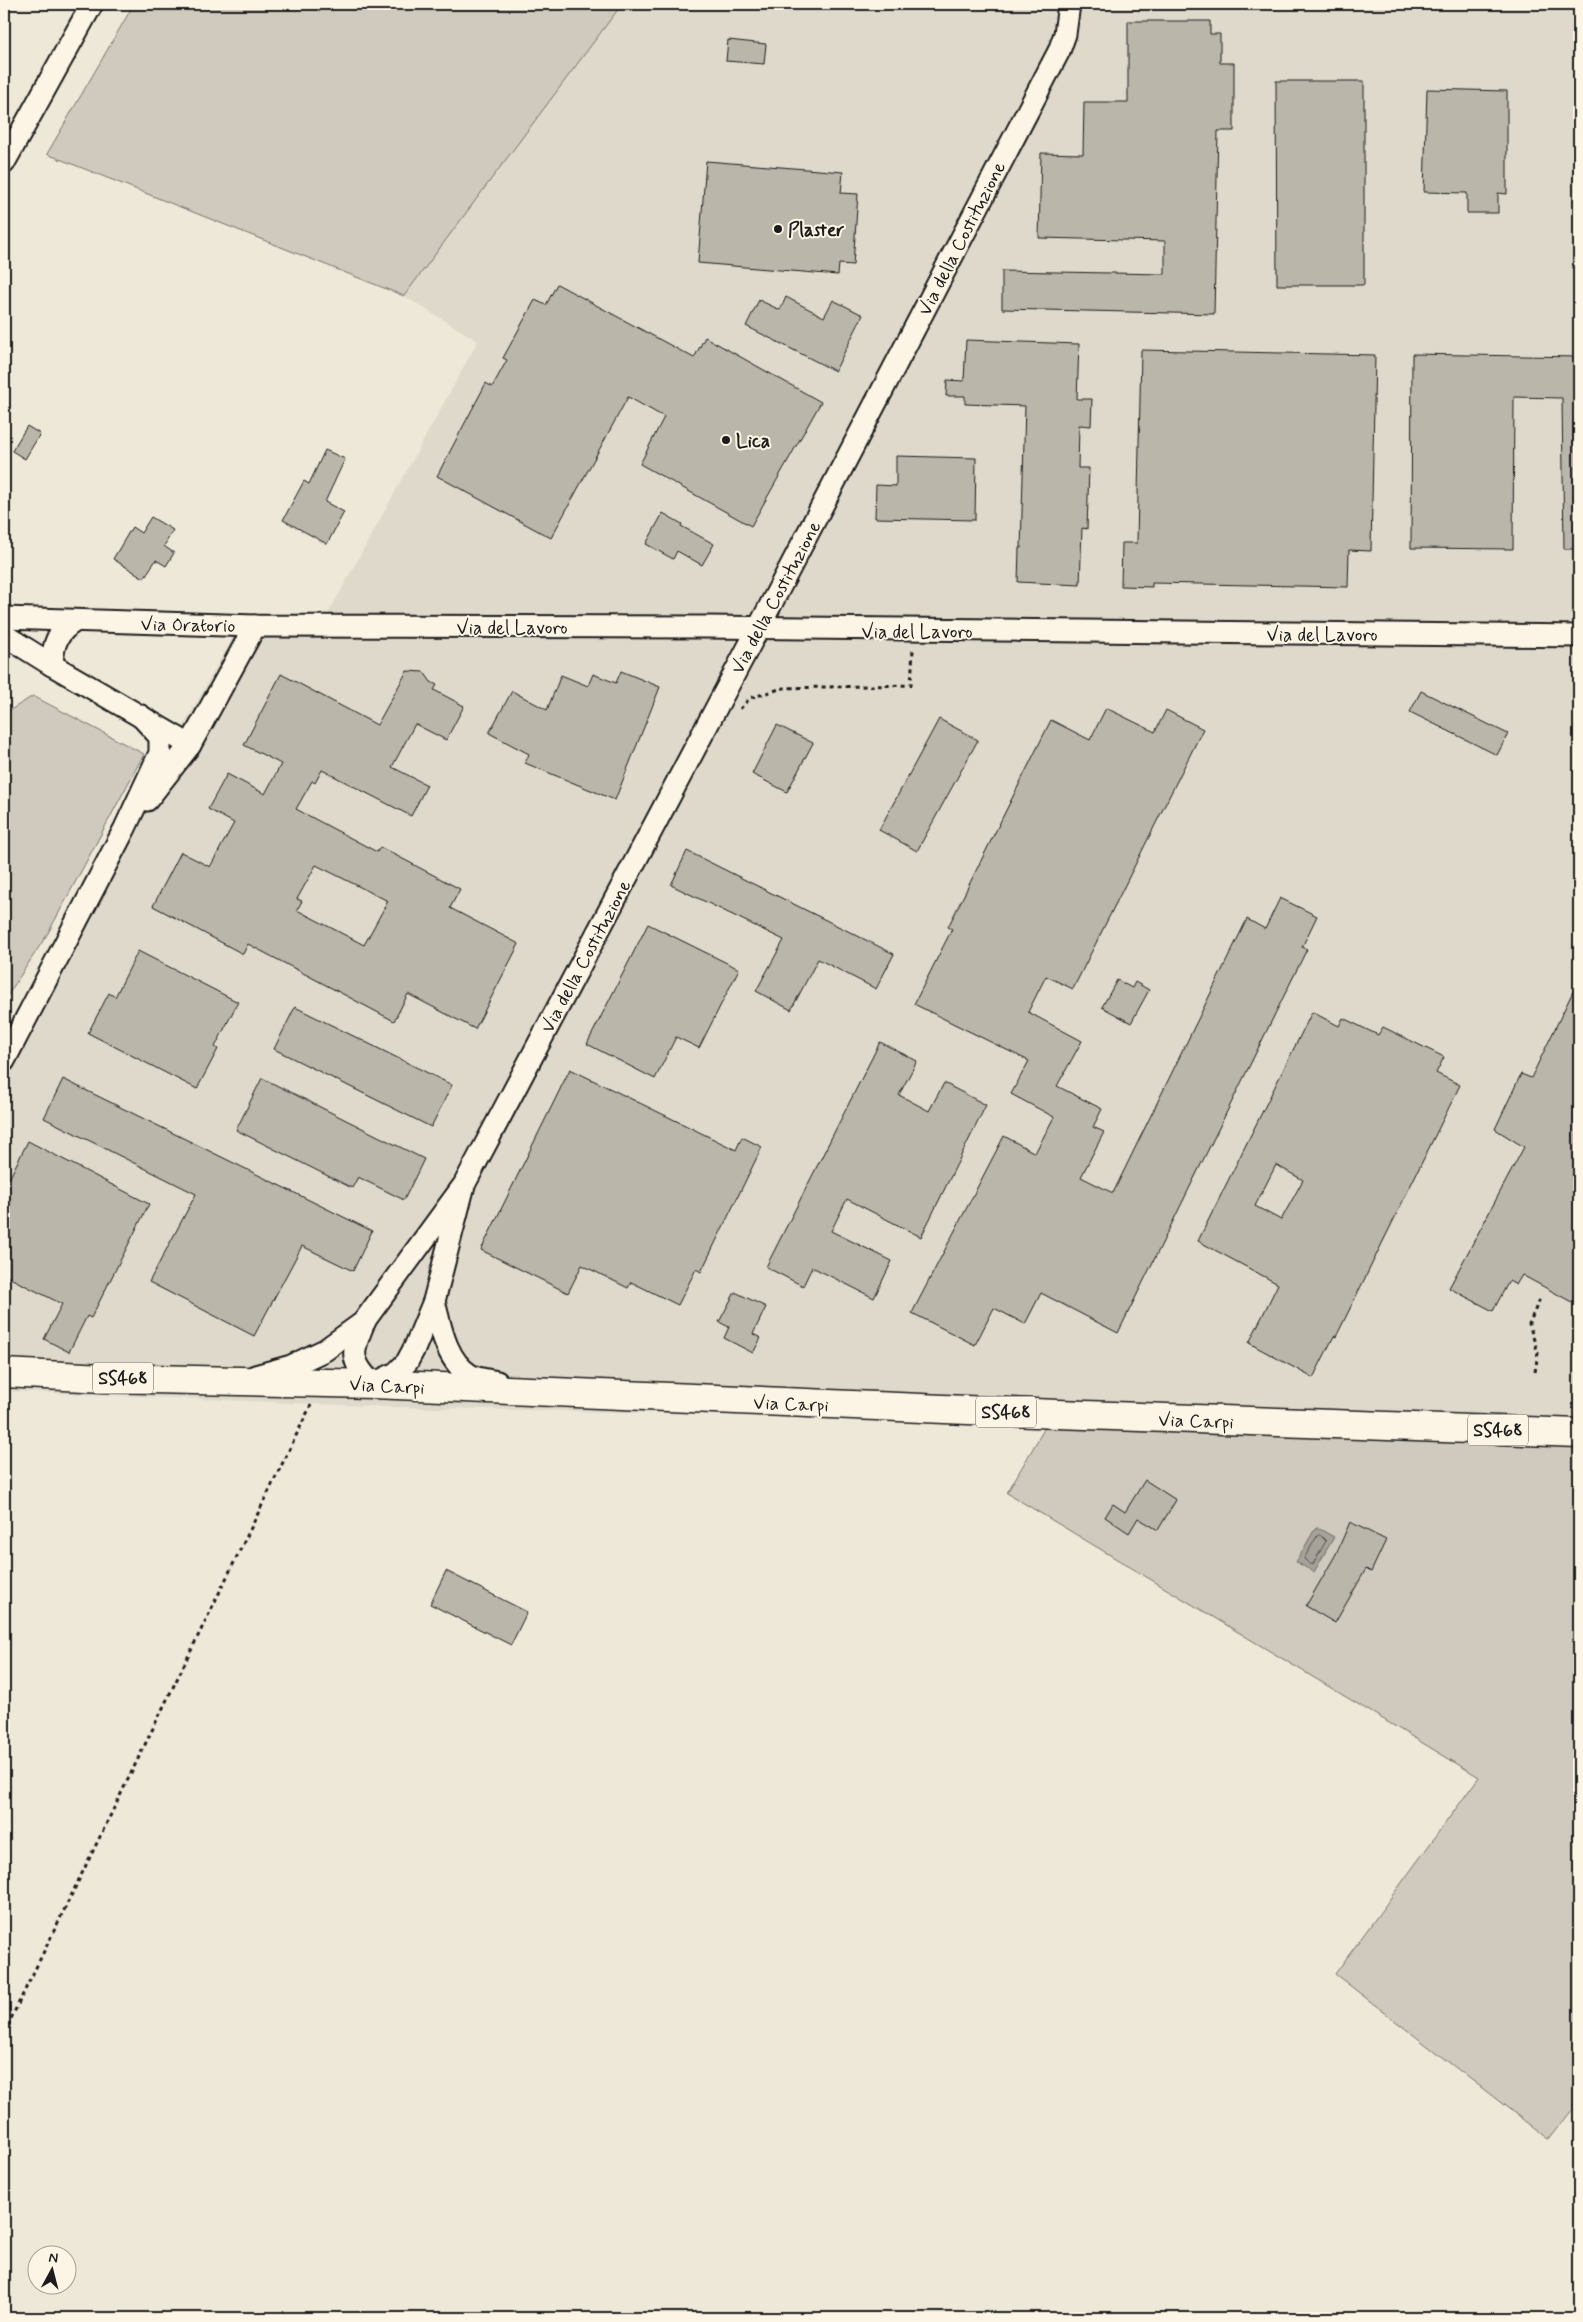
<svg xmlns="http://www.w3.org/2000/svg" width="1583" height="2322" font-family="Mynerve,sans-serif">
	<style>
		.built { fill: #ded9cb }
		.green { fill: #cfcabd; stroke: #76736c }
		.water { fill: #a7a299; stroke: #6f6c67 }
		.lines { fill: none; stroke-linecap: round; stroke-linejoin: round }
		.shore { stroke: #54524e; stroke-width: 1 }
		.building { fill: #bab6aa; stroke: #1c1c1c; fill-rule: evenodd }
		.minor-casing { stroke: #1c1c1c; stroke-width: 25 }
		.primary-casing { stroke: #1c1c1c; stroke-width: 31 }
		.path { stroke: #1c1c1c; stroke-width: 3; stroke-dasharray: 4 4; stroke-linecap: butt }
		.minor { stroke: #fcf5e5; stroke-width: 21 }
		.primary { stroke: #fcf5e5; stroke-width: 28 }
		.poi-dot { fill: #1c1c1c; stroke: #fcf5e5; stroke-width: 2 }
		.labels { text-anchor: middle; stroke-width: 4; stroke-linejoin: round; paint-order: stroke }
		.shield { fill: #fcf5e5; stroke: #5f5d58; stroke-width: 1 }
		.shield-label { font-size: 18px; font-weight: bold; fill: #1c1c1c }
		.poi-label { font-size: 19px; font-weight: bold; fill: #1c1c1c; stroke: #fcf5e5; text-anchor: start }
		.street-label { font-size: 19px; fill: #1c1c1c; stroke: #fcf5e5 }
	</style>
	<rect width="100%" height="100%" fill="#eee8d9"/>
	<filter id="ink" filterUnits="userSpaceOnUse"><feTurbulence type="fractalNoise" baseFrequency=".02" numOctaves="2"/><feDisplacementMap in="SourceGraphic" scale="10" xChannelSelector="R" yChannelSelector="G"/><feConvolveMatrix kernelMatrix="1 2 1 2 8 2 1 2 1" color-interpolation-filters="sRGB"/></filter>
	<g filter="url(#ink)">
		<path class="built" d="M622,4H1579V1441L975,1420L393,1407L4,1391V1047L242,621L322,625L478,341L404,296Z"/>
		<g class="green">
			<path d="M134,4H622L404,296L47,154Z"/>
			<path d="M33,696L144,754L48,933L4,1001V714Z"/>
			<path d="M1047,1424L1579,1441V2101L1549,2140L1335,1974L1479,1777L1007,1493Z"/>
		</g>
		<path class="water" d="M1316,1527L1334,1537L1314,1572L1296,1562Z"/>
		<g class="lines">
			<path class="shore" d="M1320,1535L1326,1541L1313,1564H1310L1304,1559L1317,1536Z"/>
		</g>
		<g class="building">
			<path d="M1128,21H1210V34H1220V63H1234V131H1218L1214,314L1002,309V271L1165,274V241L1039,238L1041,153L1083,154L1084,102H1128Z"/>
			<path d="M728,40L766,44L764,64L726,61Z"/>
			<path d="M1276,81H1364V285H1277Z"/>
			<path d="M1427,89L1507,91V194L1498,193V213H1467V193L1424,192Z"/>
			<path d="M706,161L843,172L841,193L858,194L853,265L839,264L838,275L698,263Z"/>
			<path d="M557,284L694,358L705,337L821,402L751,526L640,464L664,417L628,397L551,538L437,476L486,383L492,387L507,360L503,358L535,300L546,305Z"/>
			<path d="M786,297L824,317L833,300L863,315L835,371L746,326L759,300L780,310Z"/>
			<path d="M966,340L1079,344L1077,399H1092L1091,426L1079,425L1078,468H1089L1087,529L1082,528L1080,585L1018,582L1019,548H1021L1025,406L965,404V396H946L947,380L964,381Z"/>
			<path d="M1141,350L1375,355L1371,551L1349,550L1348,587L1152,583V587L1121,586L1122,543H1137Z"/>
			<path d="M1412,354L1579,357V549H1564L1562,398L1514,397L1513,549L1411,548Z"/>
			<path d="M27,426L40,434L25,459L12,451Z"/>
			<path d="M325,450L345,459L325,502L344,512L327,544L283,520L304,481L309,484Z"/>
			<path d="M896,456L976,458L975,520L875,518L876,485L896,486Z"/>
			<path d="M663,513L682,524L681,526L714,544L702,565L677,551L673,559L646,544Z"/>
			<path d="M151,517L173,530L164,546L174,553L166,566L156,560L144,578L113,559L132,527L141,533Z"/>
			<path d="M407,671L424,672L431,682L437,685L434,690L464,706L446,740L415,724L392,767L427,785L411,816L322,770L315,783L312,781L296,809L377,852L380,847L460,889L450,908L519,944L475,1029L408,994L394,1021L248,944L243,954L153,906L181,852L210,867L234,823L208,809L227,774L265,794L281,764L244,745L281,674L377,725ZM316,865L388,901L364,945L297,910L302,901L297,899Z"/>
			<path d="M621,671L660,687L615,800L525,763L529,754L489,733L512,691L547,710L561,675L588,686L593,674L616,683Z"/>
			<path d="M1421,691L1508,734L1497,755L1410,712Z"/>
			<path d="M1106,708L1155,732L1166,710L1203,729L1073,989L1046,976L1028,1012L1082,1041L1057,1086L1102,1109L1093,1127L1104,1132L1081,1177L1113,1193L1247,919L1265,929L1280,898L1317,916L1302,947L1307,949L1118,1333L1041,1293L1025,1324L994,1308L975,1345L912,1313L1004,1136L1035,1153L1054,1117L1011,1094L1029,1061L914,1004L952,929L948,927L1051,720L1090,740Z"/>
			<path d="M939,719L978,740L917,851L879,830Z"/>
			<path d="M777,725L813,743L787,792L752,774Z"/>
			<path d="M687,851L894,954L876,989L818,959L791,1010L756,991L784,940L671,885Z"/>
			<path d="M648,924L739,969L699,1048L676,1037L655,1079L587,1044Z"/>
			<path d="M138,951L238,1002L215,1047L218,1049L197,1089L88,1033L109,993L115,997Z"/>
			<path d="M1579,979V1306L1522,1275L1516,1285L1509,1281L1493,1311L1449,1288L1524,1147L1495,1129L1521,1074L1531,1078Z"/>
			<path d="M1117,980L1132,988L1135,982L1149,990L1131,1023L1102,1007Z"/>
			<path d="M295,1007L452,1085L431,1127L274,1049Z"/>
			<path d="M1312,1012L1339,1026L1343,1018L1378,1035L1383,1027L1444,1057L1436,1073L1460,1085L1336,1337L1334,1336L1313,1378L1249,1343L1278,1284L1198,1241ZM1276,1165L1303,1180L1281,1220L1255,1206Z"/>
			<path d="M880,1042L917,1061L899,1095L929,1111L944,1083L986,1105L921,1237L847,1199L831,1231L892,1261L874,1298L812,1267L803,1286L766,1267Z"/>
			<path d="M570,1069L736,1150L742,1137L762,1147L701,1272L696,1269L678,1305L631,1282L628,1288L582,1265L568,1293L481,1250Z"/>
			<path d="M262,1078L424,1159L404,1200L358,1177L352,1188L236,1130Z"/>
			<path d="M63,1079L372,1231L353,1271L302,1246L254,1336L149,1282L196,1194L44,1118Z"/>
			<path d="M28,1141L149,1204L91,1318L87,1316L69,1352L44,1339L62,1304L4,1275V1189Z"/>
			<path d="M735,1292L766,1307L753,1334L761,1338L753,1353L724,1338L729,1327L719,1322Z"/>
			<path d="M1145,1480L1176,1500L1158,1530L1138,1518L1129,1533L1105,1517L1113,1504L1125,1512Z"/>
			<path d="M1350,1522L1386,1540L1371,1572L1366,1569L1335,1623L1306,1606L1336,1554Z"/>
			<path d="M446,1571L527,1612L511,1645L430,1604Z"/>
		</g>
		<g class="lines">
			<g class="minor-casing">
				<g id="minor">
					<path d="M4,163L92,4"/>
					<path d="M4,618L255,626L707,627L1579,636"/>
					<path d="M75,621C57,632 53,644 52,665L190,745"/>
					<path d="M4,635L52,665"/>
					<path d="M147,800L190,745L255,626"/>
					<path d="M4,1061L125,828L160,753V737L141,716"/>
					<path d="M464,1185L434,1301L415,1347L407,1362L396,1373L373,1384C348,1360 352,1350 365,1320L464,1185L758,629L1059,51L1065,34L1069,4"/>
					<path d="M434,1301C440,1325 446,1361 470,1375C477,1379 489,1380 497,1382"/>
					<path d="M255,1376L291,1366L325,1350L365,1321"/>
				</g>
			</g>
			<g class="primary-casing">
				<path id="primary" d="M4,1373L105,1378L373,1384L1058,1414L1579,1433"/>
			</g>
			<g class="path">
				<path d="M740,709L750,698L783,688L911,685L913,649"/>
				<path d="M1535,1372L1538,1353L1529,1324L1541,1296"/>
				<path d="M4,2033L311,1405"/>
			</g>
			<use href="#minor" class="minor"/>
			<use href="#primary" class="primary"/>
		</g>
	</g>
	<g class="poi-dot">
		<circle cx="778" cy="229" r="5"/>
		<circle cx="726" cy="440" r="5"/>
	</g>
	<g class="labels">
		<g class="shield">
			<rect x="93" y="1362.5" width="60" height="31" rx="4"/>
			<rect x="976" y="1396.5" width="60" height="31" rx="4"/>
			<rect x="1468" y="1414.5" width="60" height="31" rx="4"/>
		</g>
		<g class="shield-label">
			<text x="123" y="1384">SS468</text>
			<text x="1006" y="1418">SS468</text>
			<text x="1498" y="1436">SS468</text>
		</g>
		<g class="poi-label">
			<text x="788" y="236">Plaster</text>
			<text x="736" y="447">Lica</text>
		</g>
		<g class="street-label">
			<text transform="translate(961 238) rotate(-63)" y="7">Via della Costituzione</text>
			<text transform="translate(775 597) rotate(-62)" y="7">Via della Costituzione</text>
			<text transform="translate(188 624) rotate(1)" y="7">Via Oratorio</text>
			<text x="512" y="634">Via del Lavoro</text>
			<text x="917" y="638">Via del Lavoro</text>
			<text x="1322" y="641">Via del Lavoro</text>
			<text transform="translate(585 956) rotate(-62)" y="7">Via della Costituzione</text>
			<text transform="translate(387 1385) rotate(3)" y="7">Via Carpi</text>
			<text transform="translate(791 1403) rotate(2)" y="7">Via Carpi</text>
			<text transform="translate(1196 1420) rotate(2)" y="7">Via Carpi</text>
		</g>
	</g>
	<rect width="1583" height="2322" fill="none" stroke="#fcf5e5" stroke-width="20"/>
	<rect x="10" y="10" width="1563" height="2302" fill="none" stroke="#1c1c1c" stroke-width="2" filter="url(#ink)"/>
	<g transform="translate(52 2270) rotate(7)"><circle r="24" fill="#fcf5e5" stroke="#a29e95"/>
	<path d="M0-4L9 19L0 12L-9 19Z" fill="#1c1c1c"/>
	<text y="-8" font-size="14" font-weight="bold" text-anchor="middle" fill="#1c1c1c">N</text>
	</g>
</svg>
